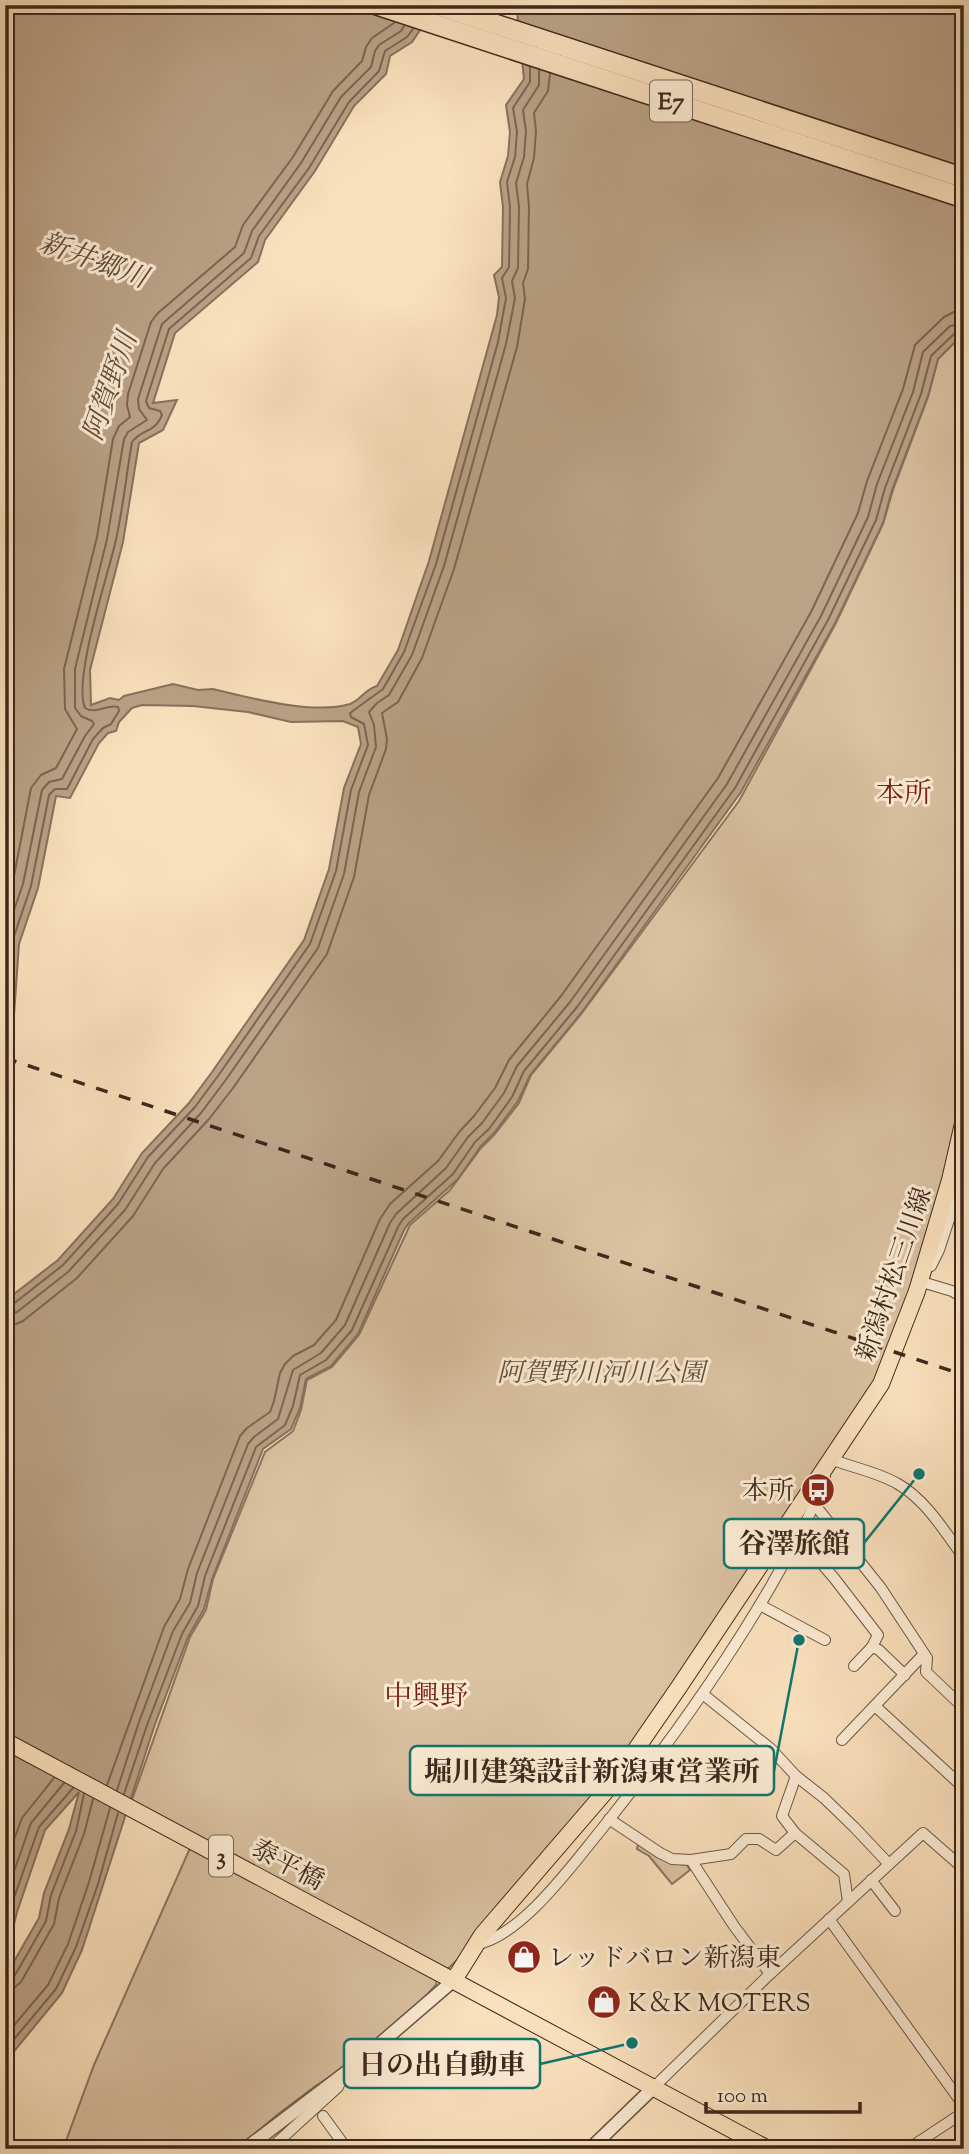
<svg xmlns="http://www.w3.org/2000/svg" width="969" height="2154" font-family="'Sorts Mill Goudy','Noto Serif JP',serif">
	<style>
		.green { fill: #dac2a2; stroke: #8c7560; stroke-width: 2 }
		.water { fill: #baa287; stroke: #88715d; stroke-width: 2 }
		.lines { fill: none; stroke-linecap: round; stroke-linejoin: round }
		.shore { stroke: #7c6552; stroke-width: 2 }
		.minor-casing { stroke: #6c5645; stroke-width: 12 }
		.tertiary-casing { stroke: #6c5645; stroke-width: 15 }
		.primary-casing { stroke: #3d281d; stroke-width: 18 }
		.motorway-casing { stroke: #3d281d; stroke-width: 22 }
		.minor { stroke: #fcecd4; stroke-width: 10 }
		.tertiary { stroke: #fcecd4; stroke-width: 12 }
		.primary { stroke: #fae1bd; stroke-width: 16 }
		.motorway { stroke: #fae1bd; stroke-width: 19 }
		.rail { stroke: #3d281d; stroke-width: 3.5; stroke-dasharray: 12 12; stroke-linecap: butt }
		.labels { text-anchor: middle; stroke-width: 6; stroke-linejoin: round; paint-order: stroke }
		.shield { fill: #fcecd4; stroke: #766354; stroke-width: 2 }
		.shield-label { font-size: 24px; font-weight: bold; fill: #3d281d }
		.street-label { font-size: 26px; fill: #3d281d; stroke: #fcecd4 }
		.park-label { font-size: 26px; font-style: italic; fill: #644e3e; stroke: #fcecd4 }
		.poi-label { font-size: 26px; fill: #3d281d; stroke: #fcecd4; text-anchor: start }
		.water-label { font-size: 28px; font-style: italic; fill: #624d3d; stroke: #fcecd4 }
		.neighbourhood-label { font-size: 28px; fill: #7a1f14; stroke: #fcecd4 }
		.leader { fill: none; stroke: #0f766e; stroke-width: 2.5 }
		.callout-dot { fill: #0f766e; stroke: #fcecd4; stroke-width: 2.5 }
		.callout { fill: #fcecd4; stroke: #0f766e; stroke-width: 2.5 }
		.callout-label { font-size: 28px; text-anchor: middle; font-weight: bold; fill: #3d281d }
	</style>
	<rect width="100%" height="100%" fill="#fae1bd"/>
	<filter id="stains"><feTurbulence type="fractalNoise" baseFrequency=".00286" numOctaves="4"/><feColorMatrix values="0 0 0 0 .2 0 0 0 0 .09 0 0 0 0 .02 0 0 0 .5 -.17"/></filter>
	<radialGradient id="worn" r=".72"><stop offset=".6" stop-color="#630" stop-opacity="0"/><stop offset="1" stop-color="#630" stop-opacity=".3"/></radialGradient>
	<g class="green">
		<path d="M959,338L964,339V1120L919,1273L878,1380L605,1784L457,1960L437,1979L436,1985L421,2001L345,2067L314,2087L277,2115L237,2149H63L94,2065L191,1846L128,1811L190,1637L206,1610L213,1579L265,1452L293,1431L301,1410L307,1380L332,1367L359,1335L410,1225L450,1190L481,1148L494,1135L519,1103L531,1075L582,1013L739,801L836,623L883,524L893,490L928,397L938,359Z"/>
		<path d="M638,1844C653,1855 669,1864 687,1865L690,1870L672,1884L649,1856L637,1849Z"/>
	</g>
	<path class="water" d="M5,5H437L412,42L390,56L386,74L354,106L315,171L265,240L258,262L175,333L153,403L177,400L163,430L139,443L123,542L90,670L91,705L110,698L119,700L124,696L173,684L198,690L213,689C250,698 314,715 350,704C361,700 365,689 377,686L398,650L429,561L497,315L499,297L494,275L502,267L503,207L500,182L508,156L510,132L506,105L524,79L517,11L514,5H964V338H959L938,359L928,396L892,490L883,523L835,623L741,792L582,1012L530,1075L518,1101L494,1133L481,1146L458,1179L409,1223L404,1230L358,1334L331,1366L306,1379L300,1408L291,1429L263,1449L212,1579L204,1609L188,1637L154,1727L82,1950L62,1993L11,2055L5,2067V1977L39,1918L44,1893L69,1829L79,1792L45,1830L17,1912L5,1961V1301L58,1260L113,1199L142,1153L189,1103L212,1072L304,940L329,869L344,788L361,744L358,727L343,721L291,722L248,712L193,706L142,705L132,708L119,722L116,731L108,733L99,743L70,798L56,796L38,888L19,944L12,1044L5,1086Z"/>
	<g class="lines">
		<g class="shore">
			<path d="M5,903L13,881L31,788L41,775L56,768L77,729L65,709L64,669L97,537L113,439L119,426L130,417L127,405L128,394L151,322L158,313L235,247L243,225L293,157L333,91L362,61L366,47L372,38L394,23"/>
			<path d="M5,936L23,884L42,790L49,782L62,779L85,736L94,724L92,721L81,716L75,708V669L107,539L124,439L128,432L147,420L139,409L138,399L162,324L244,253L252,231L301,163L341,97L371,67L375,51L379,45L401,31L404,26"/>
			<path d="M5,1044L12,942L31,886L49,795L55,789H67L93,739L103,728L111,724L119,711L118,707C106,704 96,715 85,708C73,679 107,578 115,544C123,510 126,476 132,442C143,428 154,434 162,415L160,411L149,408L146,401L169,329L251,258L259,236L309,168L349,102L379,71L385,51L407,37L413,29"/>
			<path d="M5,1306L12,1305L63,1265L118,1204L148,1157L195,1107L218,1076L310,944L336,871L351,790L368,745L364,724L351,717L350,713L383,689L404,652L436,564L498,342L506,298L502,278L509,267L510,207L507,182L515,157L517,132L513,108L530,82V67"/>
			<path d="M5,1315L17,1312L68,1272L125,1210L155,1163L201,1113L225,1081L318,948L344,874L359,792L376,747L374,725L369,712L377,703L389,695L412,655L444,566L506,344L515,298L512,281L518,268L519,207L516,183L524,157L526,131L523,110L539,85V70"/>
			<path d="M5,1326L16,1324L23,1321L77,1278L133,1216L163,1169L209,1119L233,1088L327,954L354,877L369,795L386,749L387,739L382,713L398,702L422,658L454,569L517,347L525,299L523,283L528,269L529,207L527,184L534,158L536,131L534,113L548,91L550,74"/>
			<path d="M107,1785L164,1627L180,1599L188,1569L240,1436L247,1428L270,1412L274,1401L280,1373L285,1364L293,1356L314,1345L336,1320L380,1219L390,1204L438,1161L460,1131L474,1116L495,1088L509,1060L561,996L718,778L811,612L858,513L867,481L903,389L915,345L944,317L954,312H964"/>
			<path d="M117,1790L139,1722L173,1631L190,1603L197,1573L248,1444L254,1437L278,1419L293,1370L321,1353L345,1325L390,1223L396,1214L446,1168L468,1137L482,1123L504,1093L517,1066L570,1002L727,784L821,616L868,517L877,484L913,392L923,352L950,326L964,323"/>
			<path d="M124,1794L147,1725L182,1634L198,1606L205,1576L256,1447L285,1425L293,1406L300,1375L326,1360L352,1330L398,1227L403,1219L453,1174L475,1142L489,1129L512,1097L524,1071L577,1007L735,788L828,620L876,520L885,488L921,394L931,356L955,333L964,331"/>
			<path d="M5,1864L22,1818L54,1778"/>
			<path d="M5,1897L31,1823L64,1783"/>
			<path d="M5,1930L10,1909L39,1827L73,1788"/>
			<path d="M5,1980L14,1977L46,1921L51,1895L76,1831L84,1794"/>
			<path d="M5,1989L15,1987L21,1982L54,1924L59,1898L84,1834L93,1799"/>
			<path d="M5,2036L48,1985L68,1944L89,1882L110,1808"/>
			<path d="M5,2050L56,1989L76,1947L98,1884L118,1813"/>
		</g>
		<g class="minor-casing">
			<g id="minor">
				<path d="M931,1266L939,1250L964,1174"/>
				<path d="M922,1282L952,1291L964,1298"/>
				<path d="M830,1462L831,1459C853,1468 878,1472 898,1484C926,1500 945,1532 964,1558"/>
				<path d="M815,1505L881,1588L927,1658L926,1672L964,1708"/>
				<path d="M798,1536L834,1578L878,1635L872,1647"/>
				<path d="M760,1605L825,1640"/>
				<path d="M854,1666L872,1647L879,1650L905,1675"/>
				<path d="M704,1695L771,1749L796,1776L824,1798L854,1827L888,1863"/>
				<path d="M875,1706L964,1788"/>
				<path d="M842,1740L924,1654"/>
				<path d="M796,1776L782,1816L795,1833L844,1874L848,1902"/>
				<path d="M609,1819L660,1853L672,1859L691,1860L734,1926L770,1974"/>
				<path d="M691,1860L731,1854L746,1839H759L776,1850L795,1833"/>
				<path d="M871,1880L895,1911"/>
				<path d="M829,1919L964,2106"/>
				<path d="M478,1944C523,1934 572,1865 601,1830C663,1752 721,1672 771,1586C791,1550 812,1515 825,1477"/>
				<path d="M653,2088L770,1974L923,1833L964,1869"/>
				<path d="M323,2116L347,2149"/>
				<path d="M270,2149L338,2087L343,2075"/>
				<path d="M908,2149L964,2112"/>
			</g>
		</g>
		<g class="tertiary-casing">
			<g id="tertiary">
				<path d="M245,2149L353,2067L454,1980"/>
				<path d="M590,2149L653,2088"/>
			</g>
		</g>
		<g class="primary-casing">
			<g id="primary">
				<path d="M5,1741L768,2149"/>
				<path d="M454,1980L482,1935L612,1784L679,1687L881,1384L917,1291L950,1180L964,1119"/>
			</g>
		</g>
		<g class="motorway-casing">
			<g id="motorway">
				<path d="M377,5L964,198"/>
				<path d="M437,5L964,178"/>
			</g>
		</g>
		<use href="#minor" class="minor"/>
		<use href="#tertiary" class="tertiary"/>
		<use href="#primary" class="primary"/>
		<use href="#motorway" class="motorway"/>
		<path class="rail" d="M5,1058L964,1375"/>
	</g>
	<defs>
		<g id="bus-disc" transform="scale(1.75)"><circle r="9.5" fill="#8f2418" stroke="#fcecd4"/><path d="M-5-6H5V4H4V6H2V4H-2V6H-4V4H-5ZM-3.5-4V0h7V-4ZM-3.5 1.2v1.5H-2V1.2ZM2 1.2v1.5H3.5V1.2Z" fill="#fff"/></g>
		<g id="shop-disc" transform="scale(1.75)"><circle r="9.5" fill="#8f2418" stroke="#fcecd4"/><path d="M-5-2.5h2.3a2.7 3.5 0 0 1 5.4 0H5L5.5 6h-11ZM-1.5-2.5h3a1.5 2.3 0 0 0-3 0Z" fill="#fff"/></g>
	</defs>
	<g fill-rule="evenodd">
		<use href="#bus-disc" x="818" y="1490"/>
		<use href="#shop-disc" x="524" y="1957"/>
		<use href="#shop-disc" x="604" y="2002"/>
	</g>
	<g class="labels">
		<g class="shield">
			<rect x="650" y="80.5" width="42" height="41" rx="5"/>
			<rect x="209" y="1835.5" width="24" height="41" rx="5"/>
		</g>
		<g class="shield-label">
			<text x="671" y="109">E7</text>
			<text x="221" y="1864">3</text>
		</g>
		<g class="street-label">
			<text transform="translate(893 1274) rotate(-71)" y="9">新潟村松三川線</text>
			<text transform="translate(288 1864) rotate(28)" y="9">泰平橋</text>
		</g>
		<g class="park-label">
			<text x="601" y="1381">阿賀野川河川公園</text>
		</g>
		<g class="poi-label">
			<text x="794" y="1499" text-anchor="end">本所</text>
			<text x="548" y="1966">レッドバロン新潟東</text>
			<text x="628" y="2011">K＆K MOTERS</text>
		</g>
		<g class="water-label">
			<text transform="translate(94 259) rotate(20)" y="10">新井郷川</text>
			<text transform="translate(109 386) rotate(-71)" y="10">阿賀野川</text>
		</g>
		<g class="neighbourhood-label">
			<text x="904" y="802">本所</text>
			<text x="426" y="1705">中興野</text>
		</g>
	</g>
	<path class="leader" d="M919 1474L864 1543M799 1640L774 1771M632 2043L540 2064"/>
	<g class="callout-dot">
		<circle cx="919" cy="1474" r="7"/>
		<circle cx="799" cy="1640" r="7"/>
		<circle cx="632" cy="2043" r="7"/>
	</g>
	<g class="callout">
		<rect x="724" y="1519" width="140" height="49" rx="7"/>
		<rect x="410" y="1746" width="364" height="49" rx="7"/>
		<rect x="344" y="2039" width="196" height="49" rx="7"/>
	</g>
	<g class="callout-label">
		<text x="794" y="1553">谷澤旅館</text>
		<text x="592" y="1781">堀川建築設計新潟東営業所</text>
		<text x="442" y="2074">日の出自動車</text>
	</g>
	<rect width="969" height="2154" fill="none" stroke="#fae1bd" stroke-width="28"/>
	<rect x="7" y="7" width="955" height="2140" fill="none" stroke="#3d281d" stroke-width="3.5"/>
	<rect x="14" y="14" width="941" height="2126" fill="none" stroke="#3d281d" stroke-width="2"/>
	<path d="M706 2102v10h154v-10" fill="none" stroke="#3d281d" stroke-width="3.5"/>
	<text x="717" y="2102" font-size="21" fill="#3d281d" stroke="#fcecd4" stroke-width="5" paint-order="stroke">100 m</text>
	<rect width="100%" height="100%" filter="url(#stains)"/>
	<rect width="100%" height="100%" fill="url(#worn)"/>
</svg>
